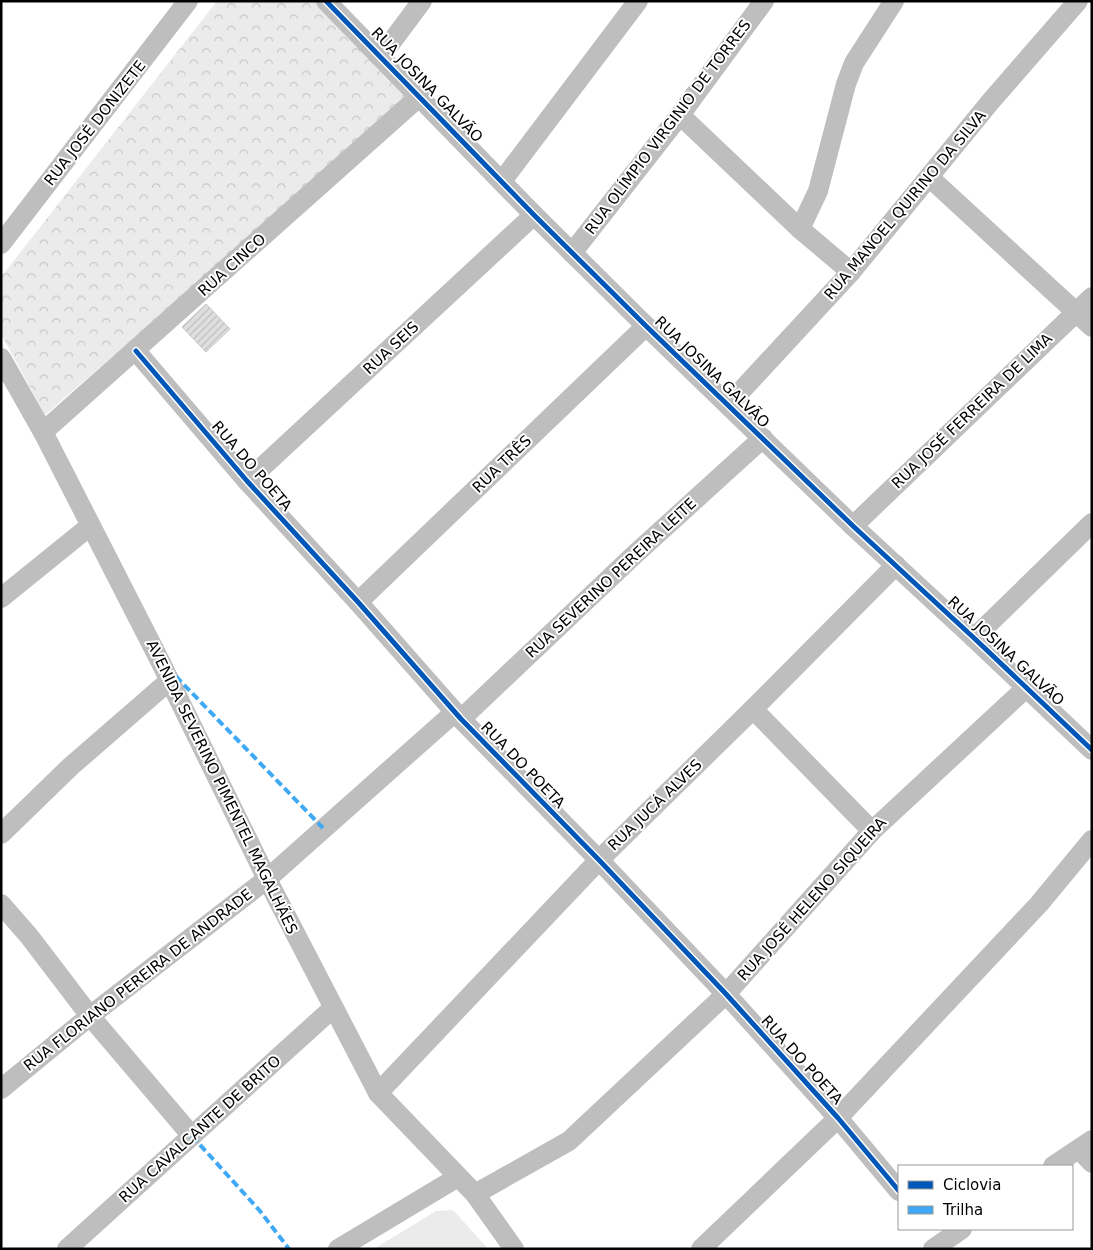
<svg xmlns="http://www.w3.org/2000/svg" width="1093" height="1250" font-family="'DejaVu Sans',sans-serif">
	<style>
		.green { fill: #ebebeb }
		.forest { fill: url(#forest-crowns) }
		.building { fill: url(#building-hatch); stroke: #c6c6c6 }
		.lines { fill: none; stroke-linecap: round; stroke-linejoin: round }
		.minor { stroke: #bebebe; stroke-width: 20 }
		.quiet { stroke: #3fa9f5; stroke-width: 4; stroke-dasharray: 8 4; stroke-linecap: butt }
		.cycleway-casing { stroke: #fff; stroke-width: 8 }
		.cycleway { stroke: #0057b8; stroke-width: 5 }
		.labels { text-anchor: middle; stroke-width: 4; stroke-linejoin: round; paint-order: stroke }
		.street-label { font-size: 15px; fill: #000; stroke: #fff }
	</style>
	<defs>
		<pattern id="forest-crowns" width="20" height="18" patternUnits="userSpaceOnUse" patternTransform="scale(1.25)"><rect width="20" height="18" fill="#ebebeb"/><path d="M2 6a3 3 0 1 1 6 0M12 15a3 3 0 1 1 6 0" fill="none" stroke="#c8c8c8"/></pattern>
		<pattern id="building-hatch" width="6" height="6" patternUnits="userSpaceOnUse" patternTransform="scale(1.25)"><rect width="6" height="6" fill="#dfdfdf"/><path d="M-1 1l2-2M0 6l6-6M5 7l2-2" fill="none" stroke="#bebebe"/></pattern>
	</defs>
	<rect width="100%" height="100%" fill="#fff"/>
	<path class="green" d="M453,1210L488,1249H374L436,1211Z"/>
	<path class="forest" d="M217,1H322L405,89V101L45,415L1,334V277Z"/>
	<path class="building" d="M206,304L230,329L206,352L182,327Z"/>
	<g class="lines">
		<g class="minor">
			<path d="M326,1L534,215L646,326L853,526L974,638L1092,750"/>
			<path d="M381,56L422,1"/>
			<path d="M680,115L800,229L851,272"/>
			<path d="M929,177L1092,327"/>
			<path d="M502,181L638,1"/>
			<path d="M800,229L818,191L846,84L854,63L894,1"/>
			<path d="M1,244L188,1"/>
			<path d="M572,253L680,115L764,1"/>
			<path d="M136,351L247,481L358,602L461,719L599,860L726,994L838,1118L899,1191"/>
			<path d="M1,358L43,432L159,659L267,879L378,1093L475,1194L514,1249"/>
			<path d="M728,405L851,272L991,101L1078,1"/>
			<path d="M43,432L420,96"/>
			<path d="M247,481L534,215"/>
			<path d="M853,526L1092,297"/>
			<path d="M1,598L90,526"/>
			<path d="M358,602L646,326"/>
			<path d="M974,638L1092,523"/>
			<path d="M753,709L872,831"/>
			<path d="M461,719L633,556L763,438"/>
			<path d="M1,834L70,767L169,681"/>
			<path d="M1,904L29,936L90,1016L192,1136"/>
			<path d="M1,1089L90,1016L267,879L455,712"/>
			<path d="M378,1093L599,860L753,709L896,565"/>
			<path d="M1079,1149L1092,1163"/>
			<path d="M1053,1166L1092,1140"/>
			<path d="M475,1194L569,1141L726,994L872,831L1027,687"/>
			<path d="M67,1249L333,1008"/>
			<path d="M338,1249L458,1177"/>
			<path d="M701,1249L838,1118L1039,904L1092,840"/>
			<path d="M933,1249L962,1229"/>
		</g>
		<g class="quiet">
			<path d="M159,659L323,828"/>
			<path d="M192,1136L260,1211L289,1249"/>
		</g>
		<g class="cycleway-casing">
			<g id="cycleway">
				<path d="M326,1L534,215L646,326L853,526L974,638L1092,750"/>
				<path d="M136,351L247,481L358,602L461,719L599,860L726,994L838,1118L899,1191"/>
			</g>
		</g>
		<use href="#cycleway" class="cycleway"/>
	</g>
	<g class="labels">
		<g class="street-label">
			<text transform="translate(427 85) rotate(46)" y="5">RUA JOSINA GALVÃO</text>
			<text transform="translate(95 123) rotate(-52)" y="5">RUA JOSÉ DONIZETE</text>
			<text transform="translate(668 127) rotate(-53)" y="5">RUA OLÍMPIO VIRGINIO DE TORRES</text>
			<text transform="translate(905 205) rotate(-50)" y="5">RUA MANOEL QUIRINO DA SILVA</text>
			<text transform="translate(232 265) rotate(-42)" y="5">RUA CINCO</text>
			<text transform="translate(391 348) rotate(-43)" y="5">RUA SEIS</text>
			<text transform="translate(712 372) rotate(44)" y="5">RUA JOSINA GALVÃO</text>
			<text transform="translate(972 411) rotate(-44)" y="5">RUA JOSÉ FERREIRA DE LIMA</text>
			<text transform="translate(502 464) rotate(-44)" y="5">RUA TRÊS</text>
			<text transform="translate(252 466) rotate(49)" y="5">RUA DO POETA</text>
			<text transform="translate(611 578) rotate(-43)" y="5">RUA SEVERINO PEREIRA LEITE</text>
			<text transform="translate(1006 651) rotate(43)" y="5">RUA JOSINA GALVÃO</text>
			<text transform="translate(523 765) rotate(46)" y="5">RUA DO POETA</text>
			<text transform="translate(222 787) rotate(64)" y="5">AVENIDA SEVERINO PIMENTEL MAGALHÃES</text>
			<text transform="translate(655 805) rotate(-44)" y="5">RUA JUCÁ ALVES</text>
			<text transform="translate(812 899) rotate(-48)" y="5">RUA JOSÉ HELENO SIQUEIRA</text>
			<text transform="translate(138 980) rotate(-38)" y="5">RUA FLORIANO PEREIRA DE ANDRADE</text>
			<text transform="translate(802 1060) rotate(48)" y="5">RUA DO POETA</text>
			<text transform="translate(200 1129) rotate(-42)" y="5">RUA CAVALCANTE DE BRITO</text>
		</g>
	</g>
	<rect width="1093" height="1250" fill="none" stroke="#000000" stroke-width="5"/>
	<rect x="898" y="1165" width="175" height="65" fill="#ffffff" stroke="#999999"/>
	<rect x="908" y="1181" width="25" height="8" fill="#0057b8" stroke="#999999"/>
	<text x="943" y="1190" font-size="15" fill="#000000">Ciclovia</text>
	<rect x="908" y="1206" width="25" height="8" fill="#3fa9f5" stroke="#999999"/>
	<text x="943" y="1215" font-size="15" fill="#000000">Trilha</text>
</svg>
